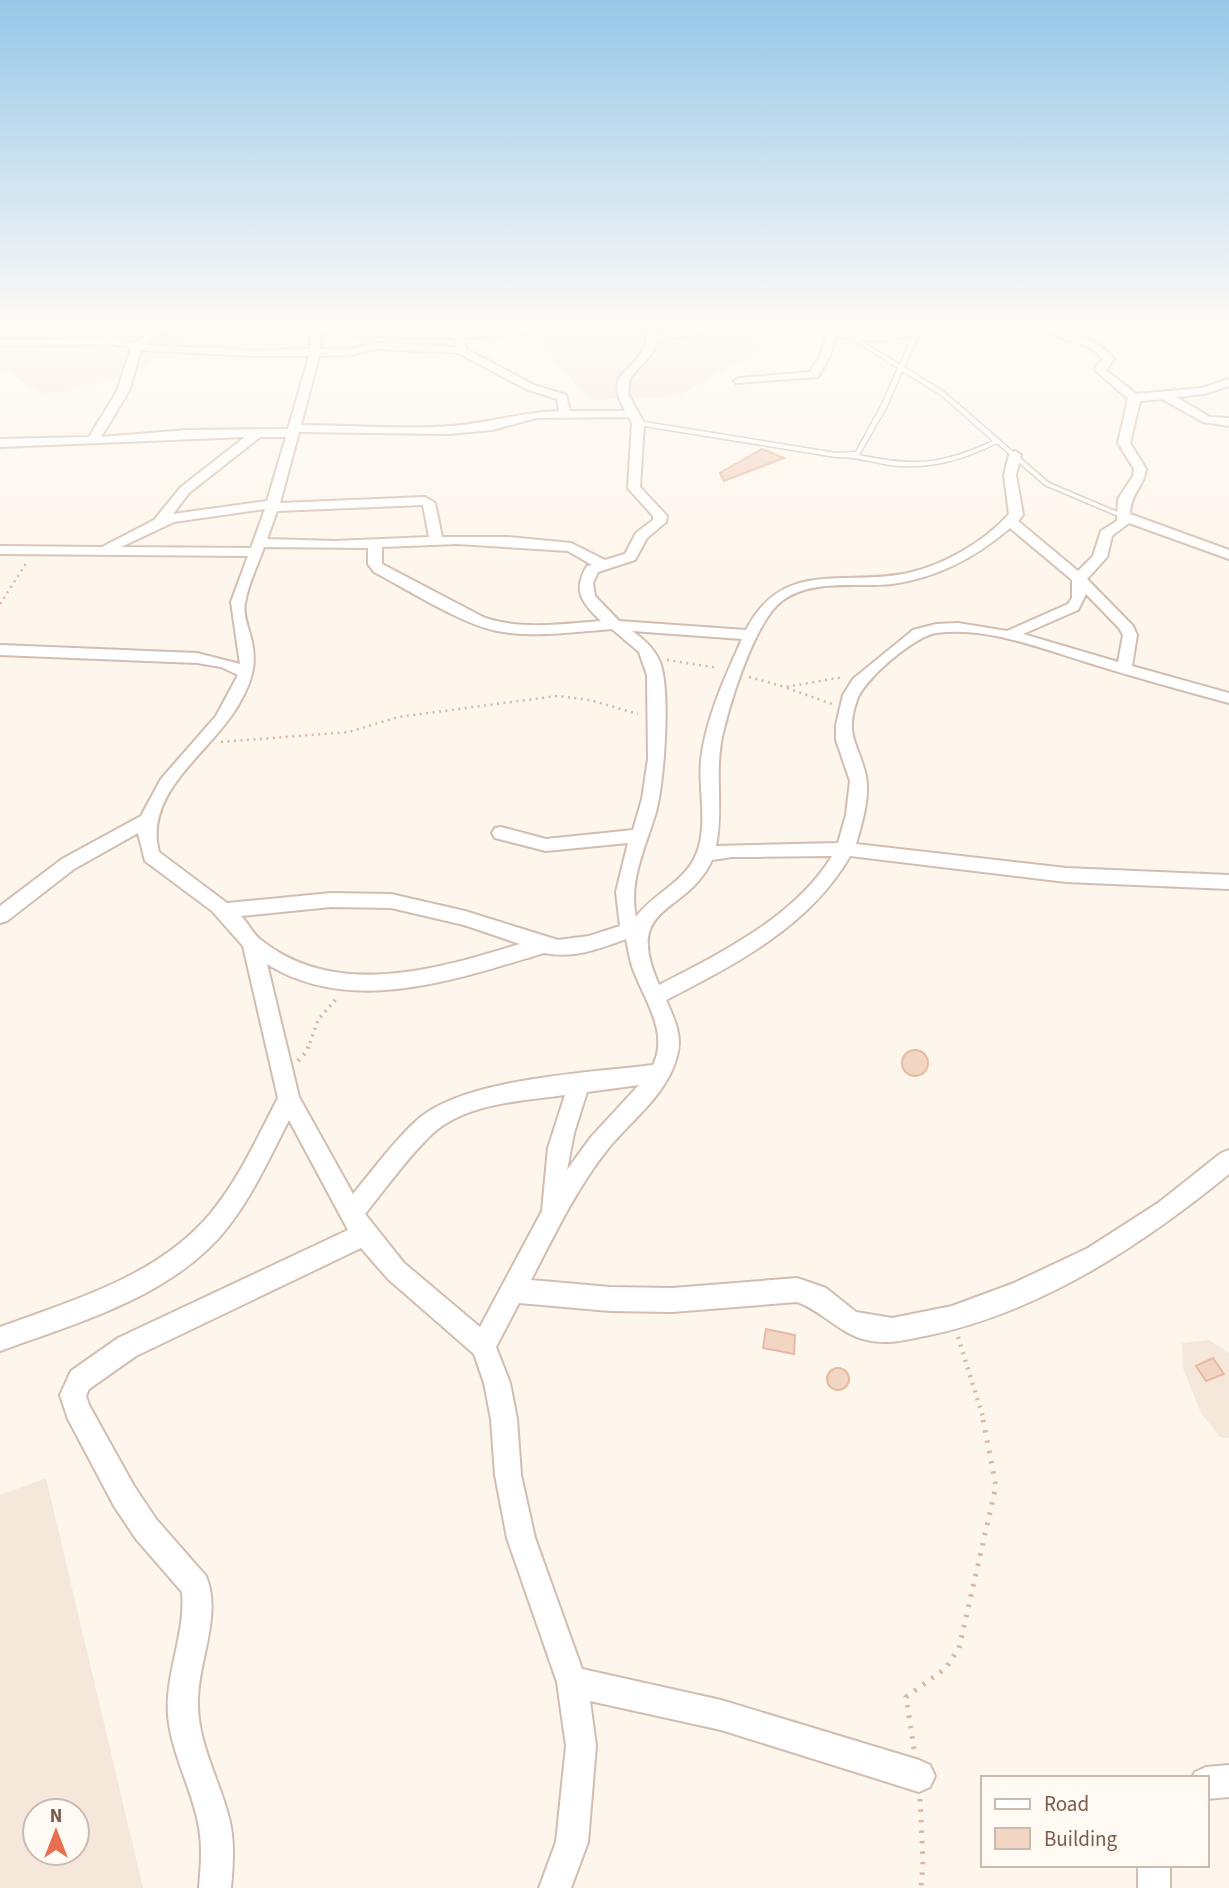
<svg xmlns="http://www.w3.org/2000/svg" width="1229" height="1888" font-family="'Source Sans 3',sans-serif">
	<style>
		.residential { fill: #f5e8da; fill-rule: evenodd }
		.building { fill: #f3d5c3; stroke: #e6bba3; stroke-width: 2 }
		.lines { fill: none; stroke-linecap: round; stroke-linejoin: round }
		.lane-casing { stroke: #d1beb0; stroke-width: 3 }
		.street-casing { stroke: #d1beb0; stroke-width: 4 }
		.path-far3 { stroke: #d9b8a5; stroke-width: 2.5; stroke-dasharray: 2 4.5; stroke-linecap: butt }
		.path-far2 { stroke: #d9b8a5; stroke-width: 3.5; stroke-dasharray: 2 5; stroke-linecap: butt }
		.path-far1 { stroke: #d9b8a5; stroke-width: 4.5; stroke-dasharray: 2 6; stroke-linecap: butt }
		.path { stroke: #d9b8a5; stroke-width: 5; stroke-dasharray: 2.5 8; stroke-linecap: butt }
		.lane { fill: #fff; fill-rule: evenodd }
		.street { fill: #fff; fill-rule: evenodd }
	</style>
	<rect width="100%" height="100%" fill="#fdf6ec"/>
	<g class="residential">
		<path d="M0,325H210L132,374L44,396L0,366Z"/>
		<path d="M525,325H753L759,351L678,396L589,400Z"/>
		<path d="M1209,1340L1229,1353V1438L1220,1437L1201,1413L1183,1368L1182,1343Z"/>
		<path d="M46,1478L143,1888H0V1495ZM77,1811V1853H35V1811Z"/>
	</g>
	<g class="building">
		<path d="M762,449L784,458L724,481L720,473Z"/>
		<circle cx="915" cy="1063" r="13"/>
		<path d="M766,1329L795,1335L794,1354L763,1348Z"/>
		<path d="M1213,1358L1224,1374L1206,1381L1196,1366Z"/>
		<circle cx="838" cy="1379" r="11"/>
	</g>
	<g class="lines">
		<g class="lane-casing">
			<path id="lane" d="M919,326L922,328L904,367L944,392L1049,483L1127,516V518H1123L1045,485L997,443C962,460 929,470 890,465C872,462 854,456 836,457L638,425L635,423L638,421L836,453L856,452L881,406L898,368L847,336L852,335L900,365L916,328ZM902,371L940,394L993,441C941,465 915,467 859,455L887,406Z"/>
		</g>
		<g class="street-casing">
			<g id="street">
				<path d="M172,325H190L161,333L146,345L251,350L310,349L311,325H321V328L461,332L549,325L518,334L465,338L466,349L534,385L566,395L570,411H625C603,370 633,376 644,347C647,340 647,332 649,325H659L657,336L713,325H732L727,328L656,342L653,352L630,378L628,394L644,423L640,487L667,516L666,522L647,538L635,560L598,572L593,583L595,596L619,621L746,630C783,558 843,587 908,573C944,565 984,542 1009,514L1004,475L1009,455L1015,451L1021,455L1016,475L1023,515L1018,521L1078,571L1093,556L1101,531L1117,521L1118,499L1133,476L1134,469L1118,443L1128,399L1096,371L1095,368L1103,359C1087,338 1056,343 1040,325C1060,325 1102,342 1114,359L1106,370L1136,394L1202,388L1229,379V386L1204,394L1176,397L1210,417L1229,418V426L1203,422L1162,399L1140,401L1130,443L1146,469C1144,487 1131,492 1130,514L1229,550V559L1129,523L1112,536L1107,557L1087,579L1133,626L1137,635L1132,666L1229,693V703C1181,690 1134,677 1086,662C1040,648 986,626 936,633C915,636 864,679 857,700C844,737 859,744 866,776C870,797 862,824 856,844L1066,868L1229,875V889L1066,882L850,856C810,926 736,964 666,1000C674,1018 683,1036 677,1056C667,1095 631,1120 607,1150C576,1189 554,1236 531,1280L610,1287L672,1288L797,1278L826,1288L856,1312L892,1318L952,1306L1014,1283L1088,1248L1158,1203L1221,1153L1229,1150V1174C1141,1246 1039,1313 925,1336C905,1340 887,1345 867,1340C839,1334 823,1311 797,1302L672,1312L610,1311L519,1303L496,1347L510,1383L517,1419L521,1475L535,1538L582,1669L721,1700L919,1760L930,1765L935,1776L930,1787L919,1792L721,1730L590,1701L596,1746L588,1842L571,1888H539L556,1842L566,1746L557,1682L507,1538L495,1475L491,1419L484,1383L474,1354L388,1279L361,1248L136,1356L89,1389L86,1396L89,1405L134,1486L156,1519L206,1576C222,1614 199,1659 198,1698C196,1741 219,1778 229,1818C235,1841 233,1865 231,1888H199C201,1865 203,1841 197,1818C189,1783 171,1751 168,1715C165,1673 186,1633 182,1592L136,1539L114,1506L68,1419L60,1395L71,1371L118,1338L348,1230L289,1120C270,1157 253,1195 228,1227C174,1296 79,1322 0,1351V1327C74,1300 158,1276 210,1214C239,1179 257,1138 278,1098L243,946L212,911L145,861L138,833L74,869L7,921L0,923V906L62,859L141,816L161,779L216,716L238,675L221,667L197,663L0,655V645L197,653L240,664L231,602L248,556L0,554V546L102,547L154,520L181,487L245,437L0,447V439L89,437L117,391L131,348L112,344L0,346V340L112,338L135,343L154,329ZM321,334L455,338V347L376,343L350,349H320ZM376,349L458,353L526,389L557,399L559,411C523,412 488,423 452,426C402,430 351,425 301,425L319,356L350,355ZM141,350L251,356H309L288,429L187,430L101,437L129,391ZM629,417L632,423L628,488L653,516V520L636,533L625,554L605,560L571,543L508,537H442L435,503L425,497L280,503L299,432L448,434L492,430L536,418ZM260,437H286L267,501L173,514L189,493ZM423,505L429,537L335,541L267,539L277,511ZM265,509L251,548L121,547L174,522ZM1010,528L1072,580V598L1068,604L1007,631L958,623L936,624L913,630L853,679L843,695L836,725V740L850,781L846,815L838,843L716,846C724,807 713,768 724,729C732,696 756,620 782,601C812,578 857,588 892,584C937,578 976,557 1010,528ZM457,544L568,551L592,565L587,566C572,591 582,603 601,621C563,624 523,630 485,618L382,564V547ZM264,547L368,548V564L374,572C409,590 459,623 497,631C534,638 574,632 612,629L639,652L647,675L648,759L642,799L633,830L546,839L501,827L495,828L492,833L495,838L546,851L628,843L616,892L620,926L589,936L558,940L465,911L391,894L331,893L227,903L159,852C143,791 212,752 239,704C253,679 258,662 250,634C247,624 243,613 245,603C248,584 258,565 264,547ZM1086,594L1119,628L1123,635L1118,662L1023,634L1078,610ZM632,631L742,639C725,677 706,718 701,760C698,792 710,831 693,861C680,884 652,895 636,917C628,881 646,846 656,812C664,783 672,683 658,658C652,646 642,638 632,631ZM832,856C795,917 721,953 659,985C622,902 686,917 712,860L732,857ZM331,907L391,908L464,925L520,944C438,969 336,1000 261,940C253,934 248,923 241,916ZM626,939C628,948 629,957 632,966C642,997 670,1031 653,1065C590,1073 462,1078 416,1121C393,1142 373,1170 353,1194L299,1097L267,964C352,1017 457,979 544,953C573,959 599,949 626,939ZM639,1085L591,1137L567,1170L574,1133L587,1092ZM565,1095L548,1148L542,1211L480,1327L404,1263L365,1214C386,1188 407,1158 431,1135C464,1103 521,1101 565,1095Z"/>
				<path d="M773,325C788,324 808,322 823,325C839,328 853,335 871,334C892,334 911,324 931,325C907,343 864,344 836,336L830,356L818,377L736,383L734,381L740,378L810,372L820,356L827,334L818,330L778,328Z"/>
				<path d="M1229,1765V1797L1206,1799V1778H1192L1195,1772L1206,1767Z"/>
				<rect x="1138" y="1865" width="32" height="23"/>
			</g>
		</g>
		<g class="path-far3">
			<path d="M0,604L27,562"/>
			<path d="M667,660L718,668"/>
			<path d="M749,677L785,687L844,677"/>
			<path d="M787,688L832,704"/>
			<path d="M221,742L349,732L398,717L557,696L590,700L638,714"/>
		</g>
		<path class="path-far2" d="M310,1043L318,1020L337,998"/>
		<g class="path-far1">
			<path d="M298,1061L307,1051L310,1041"/>
			<path d="M958,1337L983,1417"/>
		</g>
		<g class="path">
			<path d="M914,1749L906,1697L946,1668L959,1648L996,1486L982,1415"/>
			<path d="M920,1799L923,1861L921,1888"/>
		</g>
		<use href="#lane" class="lane"/>
		<use href="#street" class="street"/>
	</g>
	<linearGradient id="sky" x2="0" y2="1"><stop stop-color="#97c7e8"/><stop offset="0.55" stop-color="#fefbf6"/><stop offset="1" stop-color="#fefbf6" stop-opacity="0"/></linearGradient>
	<rect width="1229" height="589" fill="url(#sky)"/>
	<rect x="981" y="1776" width="228" height="91" fill="#fffaf3" stroke="#cabbb1" stroke-width="2"/>
	<rect x="995" y="1799" width="35" height="10" fill="#ffffff" stroke="#cabbb1" stroke-width="2"/>
	<text x="1044" y="1811" font-size="21" fill="#7a5c4d">Road</text>
	<rect x="995" y="1828" width="35" height="21" fill="#f3d5c3" stroke="#cabbb1" stroke-width="2"/>
	<text x="1044" y="1846" font-size="21" fill="#7a5c4d">Building</text>
	<g transform="translate(56 1832)"><circle r="33" fill="#fffaf3" stroke="#cabbb1" stroke-width="2"/>
	<path d="M0-5L12 26L0 18L-12 26Z" fill="#e76f51"/>
	<text y="-10" font-size="19" font-weight="bold" text-anchor="middle" fill="#7a5c4d">N</text>
	</g>
</svg>
